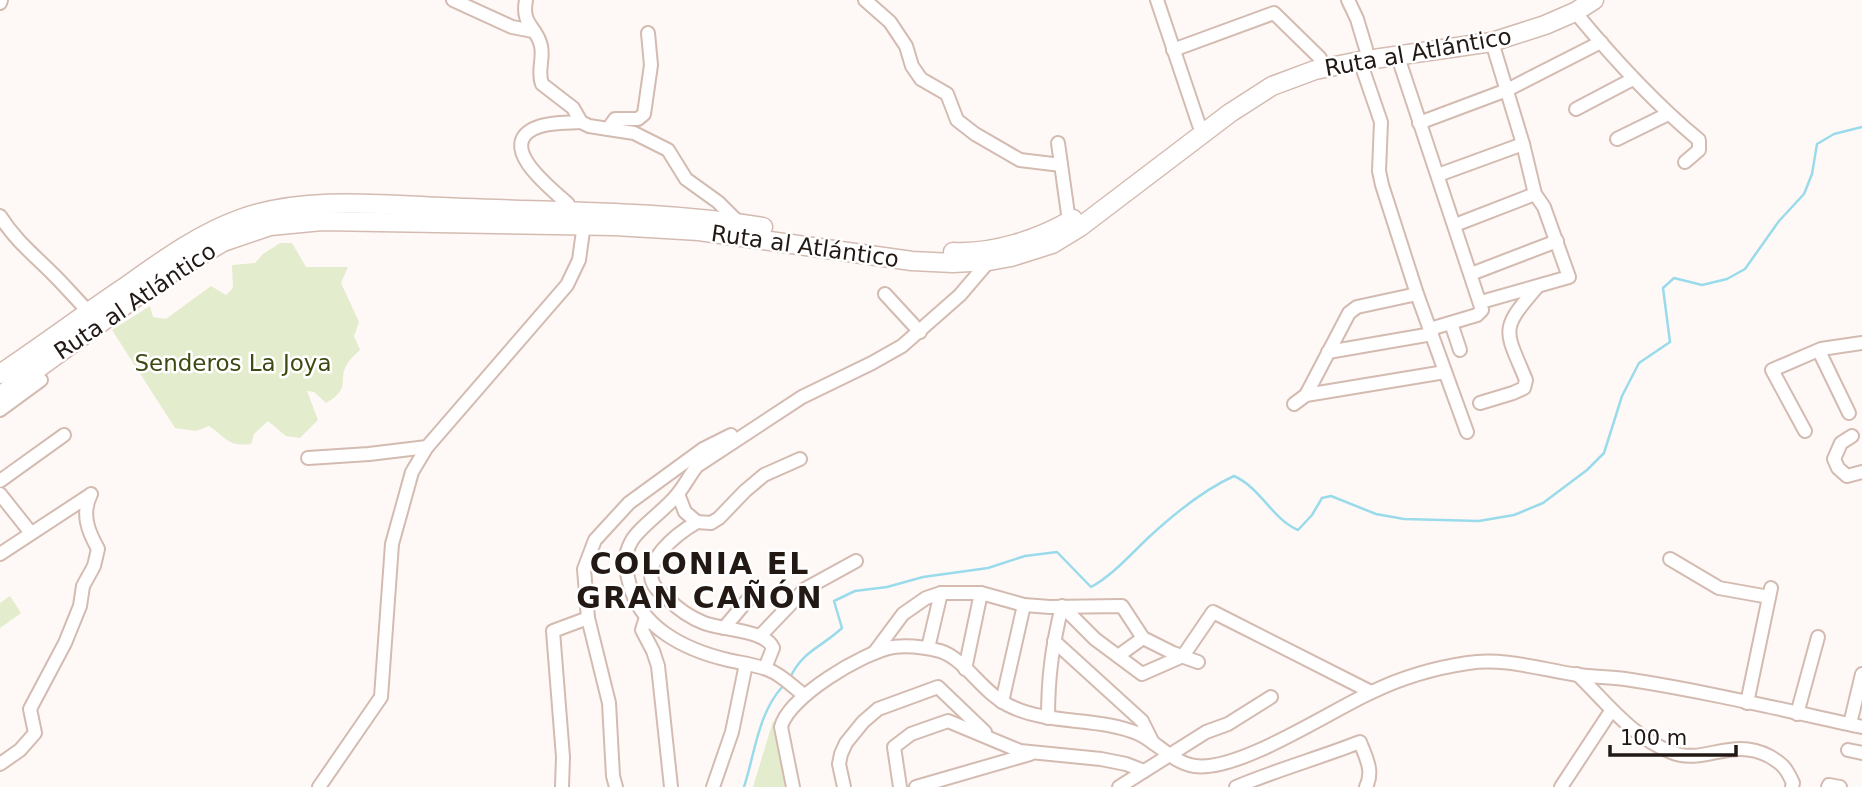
<svg xmlns="http://www.w3.org/2000/svg" width="1862" height="787" font-family="'DejaVu Sans',sans-serif">
	<style>
		.green { fill: #e3eccc }
		.lines { fill: none; stroke-linecap: round; stroke-linejoin: round }
		.stream { stroke: #9adbeb; stroke-width: 2.5 }
		.minor-casing { stroke: #d4bbb1; stroke-width: 16 }
		.highway-casing { stroke: #d4bbb1; stroke-width: 21 }
		.minor { stroke: #fff; stroke-width: 12 }
		.highway { stroke: #fff; stroke-width: 18 }
		.labels { text-anchor: middle; stroke-width: 5; stroke-linejoin: round; paint-order: stroke }
		.street-label { font-size: 23px; fill: #221915; stroke: #fff }
		.park-label { font-size: 23px; fill: #3e4a12; stroke: #fff }
		.district-label { font-size: 30px; font-weight: bold; letter-spacing: 2px; fill: #221915; stroke: #fff }
	</style>
	<rect width="100%" height="100%" fill="#fef9f7"/>
	<g class="green">
		<path d="M280,243H292L306,267H348L341,283L359,322L354,336L360,350C356,354 350,359 347,364C337,382 352,388 326,403L314,392L307,391L318,420L300,438L286,436L268,421L254,434L251,444C228,447 227,438 209,426L196,431L175,428L112,330L150,306L153,317L166,319L211,286L226,295L233,288L232,265L255,263L263,254Z"/>
		<path d="M10,596L21,613L0,628V603Z"/>
		<path d="M773,721L779,723L792,787H753Z"/>
	</g>
	<g class="lines">
		<g class="stream">
			<path d="M790,678C802,651 822,647 842,628L834,601L855,591L887,587L923,577L988,568L1025,556L1057,552L1091,587C1113,575 1131,554 1149,537C1174,514 1203,490 1234,476C1261,488 1272,519 1298,530L1312,515L1322,498L1331,496L1376,514L1404,519L1479,521L1514,515L1543,503L1587,470L1604,453L1622,396L1639,363L1670,342L1663,288L1674,278L1702,285L1727,279L1745,269L1779,221L1804,194L1812,174L1817,144L1834,134L1862,127"/>
			<path d="M744,787C755,753 758,713 783,686"/>
		</g>
		<g class="minor-casing">
			<g id="minor">
				<path d="M453,0L512,27L533,31"/>
				<path d="M526,0C521,26 537,26 541,46C544,59 537,71 542,84L573,108L581,122L589,126L634,133L668,150L686,179L718,202L739,223"/>
				<path d="M865,0L890,22L906,46L912,66L921,79L947,94L957,120L975,134L1020,160L1061,165"/>
				<path d="M1157,0L1199,125"/>
				<path d="M1348,0L1357,19L1366,49"/>
				<path d="M0,3L1,0"/>
				<path d="M1575,12C1613,58 1653,102 1699,140V150L1685,162"/>
				<path d="M1173,50L1274,13L1320,58"/>
				<path d="M1397,54L1482,310L1477,315L1430,329"/>
				<path d="M1360,61L1381,122L1379,171L1382,185L1417,294L1467,432"/>
				<path d="M1576,109L1633,79"/>
				<path d="M1419,123L1507,90L1601,42"/>
				<path d="M608,129L615,119H638L644,114L651,65L648,33"/>
				<path d="M1617,139L1668,114"/>
				<path d="M1058,143L1069,221"/>
				<path d="M1438,175L1523,144"/>
				<path d="M570,210L568,204C553,190 497,148 533,129C547,122 566,123 581,122"/>
				<path d="M0,216C15,240 34,255 54,275C66,287 77,300 89,312"/>
				<path d="M1455,225L1535,194"/>
				<path d="M1471,274L1557,241"/>
				<path d="M885,294L920,332"/>
				<path d="M1481,302L1569,277L1544,207L1535,194L1523,144L1492,42"/>
				<path d="M1451,323L1460,350"/>
				<path d="M1819,351L1849,413"/>
				<path d="M1328,352L1432,334"/>
				<path d="M1306,395L1349,313L1357,307L1417,294"/>
				<path d="M1480,403L1513,393L1524,388L1526,380C1505,329 1499,331 1537,287"/>
				<path d="M1294,404L1306,395L1445,372"/>
				<path d="M0,410L41,380"/>
				<path d="M1805,431L1772,370L1821,349L1862,343"/>
				<path d="M1852,436L1841,443L1834,459L1838,468L1847,476L1862,472"/>
				<path d="M308,458L369,454L427,447"/>
				<path d="M0,481L64,435"/>
				<path d="M0,494L31,533"/>
				<path d="M678,494L685,512L697,522L711,523L719,518L745,491L764,475L800,459"/>
				<path d="M697,522C678,533 637,564 656,588C659,592 664,596 668,599C679,610 689,617 704,623C722,630 766,630 773,648L765,668"/>
				<path d="M0,554L90,495"/>
				<path d="M1670,559L1719,588L1769,597"/>
				<path d="M646,617L642,630L653,651L658,666L671,787"/>
				<path d="M724,628L750,597"/>
				<path d="M760,636L805,589L856,561"/>
				<path d="M1054,641L1142,721L1153,743"/>
				<path d="M928,648L941,593"/>
				<path d="M874,653L903,614L926,598L941,593H981L1024,605L1050,607L1122,606L1143,638L1173,653L1198,662"/>
				<path d="M1118,656L1143,638"/>
				<path d="M965,669L981,593"/>
				<path d="M1577,674C1607,703 1631,736 1671,752C1704,766 1731,736 1769,756C1784,765 1786,768 1793,783L1792,787"/>
				<path d="M804,695C793,687 782,675 769,670C757,665 741,663 728,660C686,650 639,628 629,582C625,567 623,557 631,542C638,528 665,510 676,496C684,487 689,476 697,466L802,397L872,363L902,346L960,295L989,261"/>
				<path d="M1002,702L1024,605"/>
				<path d="M1747,703L1771,588"/>
				<path d="M1797,714L1818,637"/>
				<path d="M1048,718C1048,677 1052,647 1062,606L1095,639L1142,674L1183,656L1213,612L1371,692"/>
				<path d="M1850,724L1862,674"/>
				<path d="M1848,750L1862,753"/>
				<path d="M0,764L20,750L35,733L30,709L65,643L80,606L83,586L94,566L98,549C88,531 81,514 91,494"/>
				<path d="M319,787L381,697L392,544L412,472L427,447L567,285L579,260L584,224"/>
				<path d="M562,787L563,757L553,631L588,618"/>
				<path d="M616,787L613,776L609,703L588,618L584,569L595,540L629,503L703,449L731,435"/>
				<path d="M713,787L732,732L746,664"/>
				<path d="M793,787L781,727C788,697 864,652 893,647C908,645 925,647 940,651C964,658 982,692 1008,705C1049,726 1097,716 1139,734C1158,743 1173,763 1195,766C1239,772 1330,711 1372,692C1403,677 1434,668 1468,663C1504,657 1543,670 1578,675C1594,677 1610,677 1625,679C1704,691 1784,710 1862,727"/>
				<path d="M844,787L839,764L841,754L846,743L863,722L878,709L938,687L985,732"/>
				<path d="M900,787L894,747L911,734L948,721L1020,751L1101,759L1126,764L1144,771"/>
				<path d="M916,787L1030,754"/>
				<path d="M1119,787L1206,732L1228,724L1271,697"/>
				<path d="M1236,787C1276,770 1319,758 1360,742C1366,758 1374,771 1366,787"/>
				<path d="M1561,787L1611,711"/>
				<path d="M1828,787L1829,785L1840,787"/>
			</g>
		</g>
		<g class="highway-casing">
			<g id="highway">
				<path d="M953,252C994,254 1039,239 1073,219"/>
				<path d="M0,374C41,346 81,317 122,289C159,263 196,235 240,219C308,194 395,206 466,208C565,212 665,211 763,227"/>
				<path d="M0,396L161,279L223,242L270,226L322,221L615,226L699,231L912,261L953,263L989,261L1011,257L1052,244L1080,227L1230,113L1272,86L1315,70L1360,61L1492,42L1545,25L1575,12L1594,0"/>
			</g>
		</g>
		<use href="#minor" class="minor"/>
		<use href="#highway" class="highway"/>
	</g>
	<g class="labels">
		<g class="street-label">
			<text transform="translate(1418 52) rotate(-10)" y="8">Ruta al Atlántico</text>
			<text transform="translate(805 246) rotate(8)" y="8">Ruta al Atlántico</text>
			<text transform="translate(135 301) rotate(-34)" y="8">Ruta al Atlántico</text>
		</g>
		<g class="park-label">
			<text x="233" y="371">Senderos La Joya</text>
		</g>
		<g class="district-label">
			<text x="700" y="574">COLONIA EL<tspan x="700" dy="34">GRAN CAÑÓN</tspan></text>
		</g>
	</g>
	<path d="M1610 745v10h126v-10" fill="none" stroke="#221915" stroke-width="3.5"/>
	<text x="1620" y="745" font-size="21" fill="#221915" stroke="#ffffff" stroke-width="5" paint-order="stroke">100 m</text>
</svg>
